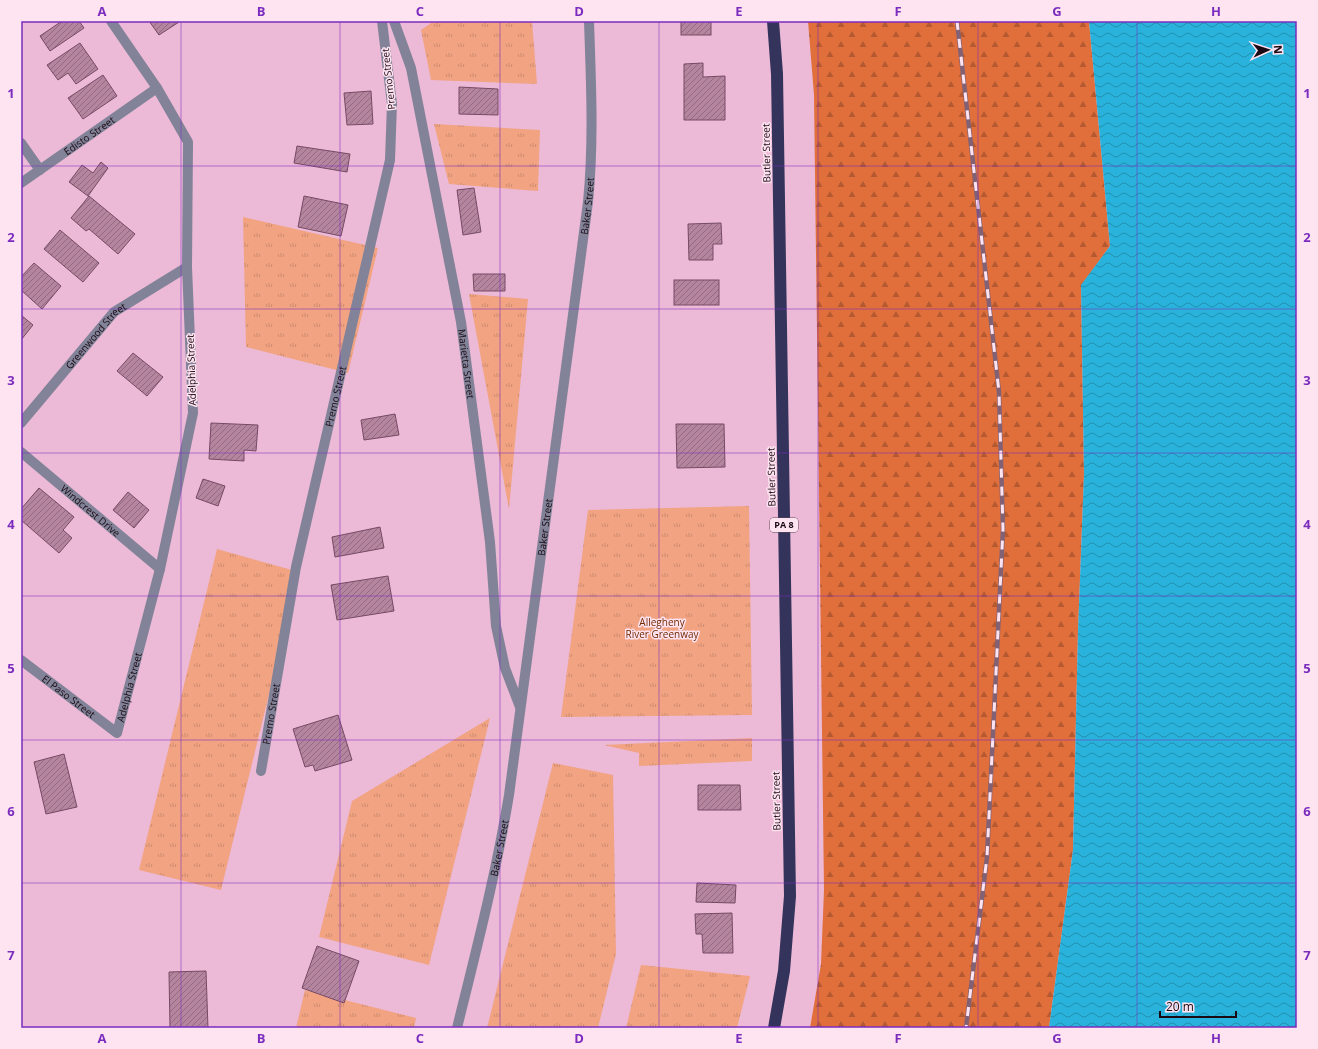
<svg xmlns="http://www.w3.org/2000/svg" width="1318" height="1049" font-family="'Open Sans',sans-serif">
	<style>
		.grass { fill: url(#grass-tufts) }
		.forest { fill: url(#forest-firs) }
		.water { fill: url(#water-waves) }
		.building { fill: url(#building-hatch); stroke: #764a64 }
		.lines { fill: none; stroke-linecap: round; stroke-linejoin: round }
		.minor { stroke: #828398; stroke-width: 10 }
		.highway { stroke: #34335b; stroke-width: 12 }
		.rail-casing { stroke: #826174; stroke-width: 4.5 }
		.rail { stroke: #fee3f1; stroke-width: 3; stroke-dasharray: 9; stroke-linecap: butt }
		.grid { fill: none; stroke: #7b2cbf; stroke-width: 1; stroke-opacity: 0.55 }
		.labels { text-anchor: middle; stroke-width: 3; stroke-linejoin: round; paint-order: stroke }
		.shield { fill: #fee3f1; stroke: #5f4b56; stroke-width: 1 }
		.shield-label { font-size: 9px; font-weight: bold; fill: #1b0a14 }
		.street-label { font-size: 10px; fill: #1b0a14; stroke: #fee3f1 }
		.park-label { font-size: 10px; fill: #712900; stroke: #fee3f1 }
		.neatline { fill: none; stroke: #7b2cbf; stroke-width: 1.5 }
		.grid-label { font-size: 13px; text-anchor: middle; font-weight: bold; fill: #7b2cbf }
	</style>
	<defs>
		<pattern id="grass-tufts" width="24" height="20" patternUnits="userSpaceOnUse"><rect width="24" height="20" fill="#f1a382"/><path d="M3 7l-1-3M5 7V3M7 7l1-3M15 17l-1-3M17 17v-4M19 17l1-3" fill="none" stroke="#ce8b6f"/></pattern>
		<pattern id="forest-firs" width="22" height="20" patternUnits="userSpaceOnUse"><rect width="22" height="20" fill="#e06f3b"/><path d="M5 1l3.5 6h-7zM16 11l3.5 6h-7z" fill="#b55930"/></pattern>
		<pattern id="water-waves" width="16" height="10" patternUnits="userSpaceOnUse"><rect width="16" height="10" fill="#29b3dc"/><path d="M0 5q4-4 8 0t8 0" fill="none" stroke="#2290b1"/></pattern>
		<pattern id="building-hatch" width="6" height="6" patternUnits="userSpaceOnUse"><rect width="6" height="6" fill="#b585a0"/><path d="M-1 1l2-2M0 6l6-6M5 7l2-2" fill="none" stroke="#926b81"/></pattern>
	</defs>
	<rect width="100%" height="100%" fill="#ecb9d6"/>
	<g class="grass">
		<path d="M434,21H532L537,84L431,80L421,30Z"/>
		<path d="M434,124L540,130L538,191L449,184Z"/>
		<path d="M243,217L378,248L348,373L246,347Z"/>
		<path d="M469,294L528,299L509,509Z"/>
		<path d="M749,506L752,715L561,717L588,510Z"/>
		<path d="M217,549L299,572L221,890L139,870Z"/>
		<path d="M490,718L429,965L319,937L352,801Z"/>
		<path d="M752,738V761L639,766V753L604,745Z"/>
		<path d="M553,763L613,775L616,954L598,1028H487Z"/>
		<path d="M641,965L750,976L737,1028H626Z"/>
		<path d="M305,990L416,1018L414,1028H296Z"/>
	</g>
	<path class="forest" d="M808,21H1089L1110,246L1081,286L1084,474L1078,631L1073,850L1049,1028H810L821,964L824,890L814,95Z"/>
	<path class="water" d="M1089,21H1297V1028H1049L1073,850L1078,631L1084,474L1081,285L1110,246Z"/>
	<g class="building">
		<path d="M62,21H79L84,28L50,51L40,36Z"/>
		<path d="M149,21H178L179,22L159,35Z"/>
		<rect x="681" y="21" width="30" height="14"/>
		<path d="M80,43L98,69L76,84L68,73L58,80L47,65Z"/>
		<path d="M703,63V77L725,76V120H684V64Z"/>
		<path d="M103,75L117,96L83,119L68,98Z"/>
		<path d="M459,87L498,89V115L459,114Z"/>
		<path d="M371,91L373,124L347,125L344,93Z"/>
		<path d="M297,146L350,154L347,172L294,163Z"/>
		<path d="M101,162L108,168L88,196L69,182L82,165L93,173Z"/>
		<path d="M474,188L481,232L463,235L457,190Z"/>
		<path d="M89,196L135,234L118,254L89,229L86,231L71,218Z"/>
		<path d="M304,196L348,205L341,236L298,227Z"/>
		<path d="M721,223L722,244H713V260H689L688,224Z"/>
		<path d="M60,230L99,263L83,282L44,249Z"/>
		<path d="M34,263L61,286L42,309L21,290V277Z"/>
		<path d="M473,274H505V291H474Z"/>
		<rect x="674" y="280" width="45" height="25"/>
		<path d="M21,315L33,325L21,340Z"/>
		<path d="M133,353L163,377L147,396L117,371Z"/>
		<path d="M395,414L399,435L364,440L361,420Z"/>
		<path d="M211,423L258,425L256,451L244,450V461L209,459Z"/>
		<path d="M676,424H724L725,467L677,468Z"/>
		<path d="M203,479L225,486L218,506L196,498Z"/>
		<path d="M39,488L74,517L63,530L72,538L59,553L21,520V509Z"/>
		<path d="M128,492L149,510L134,528L113,510Z"/>
		<path d="M380,527L384,548L335,557L332,537Z"/>
		<path d="M388,576L394,611L337,620L331,585Z"/>
		<path d="M338,715L352,760L315,771L313,765L305,767L293,729Z"/>
		<path d="M64,754L77,807L46,814L34,762Z"/>
		<path d="M698,785H740L741,810H698Z"/>
		<path d="M697,883L736,885L735,903L696,902Z"/>
		<path d="M732,913L733,953H703L702,934H696L695,914Z"/>
		<path d="M317,946L359,961L344,1003L302,988Z"/>
		<path d="M206,971L208,1028H170L169,972Z"/>
	</g>
	<g class="lines">
		<g class="minor">
			<path id="s1" d="M394,21L411,68L461,322L490,542L496,626L505,668L520,707"/>
			<path d="M21,143L40,170"/>
			<path id="s2" d="M21,183L157,88"/>
			<path id="s3" d="M21,423L114,312L187,267"/>
			<path id="s4" d="M21,452L160,569"/>
			<path id="s5" d="M21,660L117,733L160,569L193,413L187,267L188,142L157,88L111,21"/>
			<path id="s6" d="M261,771L296,567L390,160L392,104L382,21"/>
			<path id="s7" d="M457,1028C476,951 496,874 509,795L588,202C594,141 591,82 589,21"/>
		</g>
		<path class="highway" d="M773,21L777,74L790,896L784,971L774,1028"/>
		<g class="rail-casing">
			<path id="rail" d="M957,21L999,392L1003,529L987,857L966,1028"/>
		</g>
		<use href="#rail" class="rail"/>
	</g>
	<path class="grid" d="M181,21V1028M340,21V1028M500,21V1028M659,21V1028M818,21V1028M978,21V1028M1137,21V1028M21,166H1297M21,309H1297M21,453H1297M21,596H1297M21,740H1297M21,883H1297"/>
	<g class="labels">
		<rect class="shield" x="770" y="518" width="28" height="14" rx="3"/>
		<g class="shield-label">
			<text x="784" y="528">PA 8</text>
		</g>
		<g class="street-label">
			<text transform="translate(388 79) rotate(-96)" y="4">Premo Street</text>
			<text dy="4" stroke="none"><textPath href="#s2" startOffset="83">Edisto Street</textPath></text>
			<text transform="translate(766 153) rotate(-91)" y="4">Butler Street</text>
			<text dy="4" stroke="none"><textPath href="#s7" startOffset="833">Baker Street</textPath></text>
			<text dy="4" stroke="none"><textPath href="#s3" startOffset="115">Greenwood Street</textPath></text>
			<text dy="4" stroke="none"><textPath href="#s1" startOffset="351">Marietta Street</textPath></text>
			<text transform="translate(191 370) rotate(-92)" y="4">Adelphia Street</text>
			<text dy="4" stroke="none"><textPath href="#s6" startOffset="382">Premo Street</textPath></text>
			<text transform="translate(771 477) rotate(-91)" y="4">Butler Street</text>
			<text dy="4" stroke="none"><textPath href="#s4" startOffset="91">Windcrest Drive</textPath></text>
			<text dy="4" stroke="none"><textPath href="#s7" startOffset="509">Baker Street</textPath></text>
			<text dy="4" stroke="none"><textPath href="#s5" startOffset="168">Adelphia Street</textPath></text>
			<text dy="4" stroke="none"><textPath href="#s5" startOffset="60">El Paso Street</textPath></text>
			<text dy="4" stroke="none"><textPath href="#s6" startOffset="58">Premo Street</textPath></text>
			<text transform="translate(776 801) rotate(-91)" y="4">Butler Street</text>
			<text dy="4" stroke="none"><textPath href="#s7" startOffset="185">Baker Street</textPath></text>
		</g>
		<g class="park-label">
			<text x="662" y="626">Allegheny<tspan x="662" dy="12">River Greenway</tspan></text>
		</g>
	</g>
	<rect width="1318" height="1049" fill="none" stroke="#fee3f1" stroke-width="44"/>
	<g transform="translate(1268 50) rotate(87)" stroke="#fee3f1" stroke-width="3" paint-order="stroke">
	<path d="M0-3L7 15L0 10L-7 15Z" fill="#1b0a14"/>
	<text y="-6" font-size="11" font-weight="bold" text-anchor="middle" fill="#1b0a14">N</text>
	</g>
	<path d="M1160 1011v6h76v-6" fill="none" stroke="#1b0a14" stroke-width="2"/>
	<text x="1166" y="1011" font-size="12" fill="#1b0a14" stroke="#fee3f1" stroke-width="3" paint-order="stroke">20 m</text>
	<rect x="22" y="22" width="1274" height="1005" class="neatline"/>
	<g class="grid-label">
		<text x="102" y="16">A</text>
		<text x="261" y="16">B</text>
		<text x="420" y="16">C</text>
		<text x="579" y="16">D</text>
		<text x="739" y="16">E</text>
		<text x="898" y="16">F</text>
		<text x="1057" y="16">G</text>
		<text x="1216" y="16">H</text>
		<text x="11" y="98">1</text>
		<text x="1307" y="98">1</text>
		<text x="11" y="242">2</text>
		<text x="1307" y="242">2</text>
		<text x="11" y="385">3</text>
		<text x="1307" y="385">3</text>
		<text x="11" y="529">4</text>
		<text x="1307" y="529">4</text>
		<text x="11" y="673">5</text>
		<text x="1307" y="673">5</text>
		<text x="11" y="816">6</text>
		<text x="1307" y="816">6</text>
		<text x="11" y="960">7</text>
		<text x="1307" y="960">7</text>
		<text x="102" y="1043">A</text>
		<text x="261" y="1043">B</text>
		<text x="420" y="1043">C</text>
		<text x="579" y="1043">D</text>
		<text x="739" y="1043">E</text>
		<text x="898" y="1043">F</text>
		<text x="1057" y="1043">G</text>
		<text x="1216" y="1043">H</text>
	</g>
</svg>
